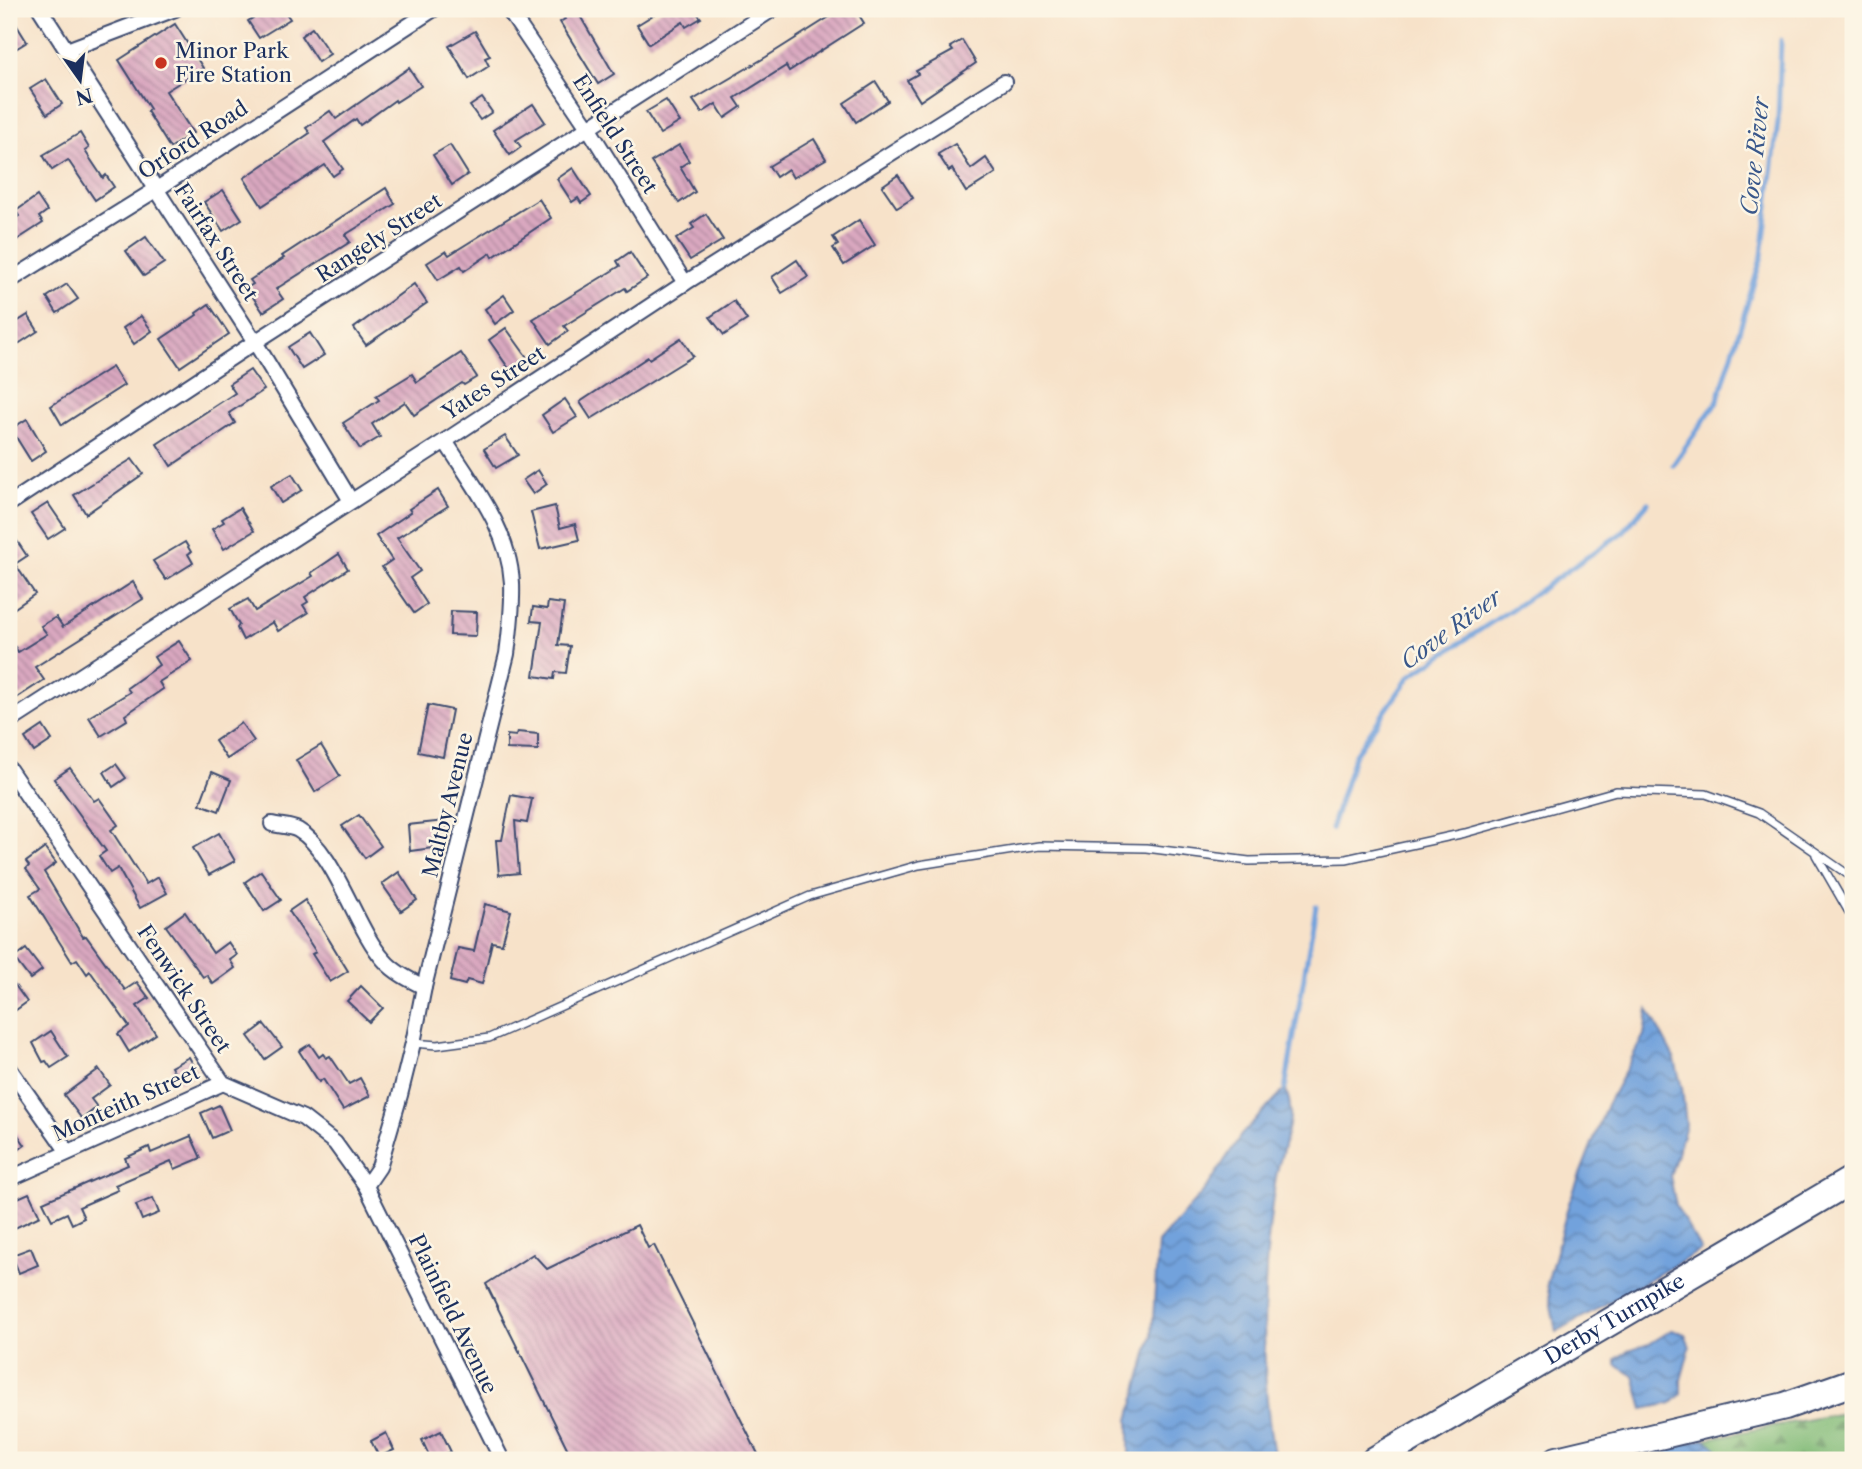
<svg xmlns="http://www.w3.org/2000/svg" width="1862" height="1469" font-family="'Libre Caslon Text',serif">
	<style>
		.forest { fill: url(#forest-firs); stroke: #4f766c; stroke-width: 2 }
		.water { fill: url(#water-waves); stroke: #46689d; stroke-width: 2 }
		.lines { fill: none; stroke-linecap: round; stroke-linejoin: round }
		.stream { stroke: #72a2dc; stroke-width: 5 }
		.building { fill: url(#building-back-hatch) }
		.lane-casing { stroke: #3c4a6e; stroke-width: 10 }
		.street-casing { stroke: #3c4a6e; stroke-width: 18 }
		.highway-casing { stroke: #3c4a6e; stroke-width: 30 }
		.lane { stroke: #fff; stroke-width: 7 }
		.street { stroke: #fff; stroke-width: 14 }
		.highway { stroke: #fff; stroke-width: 26 }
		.poi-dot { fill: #c8321e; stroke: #fcf5e5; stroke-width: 2.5 }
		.labels { text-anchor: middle; stroke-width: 5; stroke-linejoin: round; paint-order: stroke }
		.poi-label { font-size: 21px; fill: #1b2f5e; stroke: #fcf5e5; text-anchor: start }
		.street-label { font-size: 21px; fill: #1b2f5e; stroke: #fcf5e5 }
		.water-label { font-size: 23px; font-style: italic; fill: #39578a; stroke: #fcf5e5 }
	</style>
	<defs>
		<pattern id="forest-firs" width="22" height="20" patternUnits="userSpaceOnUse" patternTransform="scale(1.75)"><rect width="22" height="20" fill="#83bc79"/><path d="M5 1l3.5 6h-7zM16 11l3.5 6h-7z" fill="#6a9966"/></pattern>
		<pattern id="water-waves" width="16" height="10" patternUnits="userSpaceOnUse" patternTransform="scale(1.75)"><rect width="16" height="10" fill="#72a2dc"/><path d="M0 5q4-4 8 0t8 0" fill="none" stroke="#5d84b6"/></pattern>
		<pattern id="building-back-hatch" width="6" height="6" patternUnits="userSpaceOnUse" patternTransform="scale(1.75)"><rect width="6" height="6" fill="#daa8c0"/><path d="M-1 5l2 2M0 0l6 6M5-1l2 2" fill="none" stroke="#b0899f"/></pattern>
	</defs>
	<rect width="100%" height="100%" fill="#fcf5e5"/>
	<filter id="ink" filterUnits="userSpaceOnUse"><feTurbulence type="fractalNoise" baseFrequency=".0143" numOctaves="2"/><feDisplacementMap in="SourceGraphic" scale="14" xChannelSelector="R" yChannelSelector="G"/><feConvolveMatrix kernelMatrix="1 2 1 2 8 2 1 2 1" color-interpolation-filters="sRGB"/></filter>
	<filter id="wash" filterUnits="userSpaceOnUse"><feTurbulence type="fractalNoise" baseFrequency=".00686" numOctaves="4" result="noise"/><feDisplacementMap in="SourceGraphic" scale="28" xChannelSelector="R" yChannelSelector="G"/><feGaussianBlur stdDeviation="1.57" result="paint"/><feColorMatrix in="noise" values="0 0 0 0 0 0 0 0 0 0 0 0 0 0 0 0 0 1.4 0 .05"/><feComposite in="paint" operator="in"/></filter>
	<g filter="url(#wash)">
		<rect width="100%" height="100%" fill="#f7e2c9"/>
		<path class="forest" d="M1853,1413V1460H1713L1717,1448L1705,1439L1837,1414Z"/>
		<g class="water">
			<path d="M1648,1009L1675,1060L1682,1088L1686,1125L1670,1176L1676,1206L1701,1250L1556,1332L1547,1284L1569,1203L1607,1105L1644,1035Z"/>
			<path d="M1285,1089C1299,1116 1281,1148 1276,1177C1262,1262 1259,1375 1275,1460H1129V1420L1152,1335L1158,1243L1208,1186L1241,1135Z"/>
			<path d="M1672,1330L1685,1334L1690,1347L1681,1380V1394L1672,1403L1643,1409L1634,1376L1616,1365V1359L1628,1351L1649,1344Z"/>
			<path d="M1705,1439L1717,1448L1713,1460H1609Z"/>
		</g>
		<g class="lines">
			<g class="stream">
				<path d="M1673,465L1718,400L1762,256L1778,122L1781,40"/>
				<path d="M1331,829L1355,754L1410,676L1527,599L1623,532L1648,503"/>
				<path d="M1285,1089L1316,906"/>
			</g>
		</g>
		<g id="blocks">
			<g class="building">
				<path d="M268,9H283L290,19L259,38L248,21Z"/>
				<path d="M558,9H576L614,74L598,84L560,22L565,19Z"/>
				<path d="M663,9H704L697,13L701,18L686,27L683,22L649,44L637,25Z"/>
				<path d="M842,9H855L864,23L789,71L786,66L735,98L741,107L725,118L716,104L702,113L693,100L766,57Z"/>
				<path d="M9,13L27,42L9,53Z"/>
				<path d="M175,24L203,68L166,91L193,133L170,148L147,111L150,109L119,60Z"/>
				<path d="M312,28L330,54L318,62L301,36Z"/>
				<path d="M475,31L490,56L485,58L489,66L469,79L449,46Z"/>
				<path d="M962,40L976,63L920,101L907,80L918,74L916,71L953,51L950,47Z"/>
				<path d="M409,68L421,86L396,102L395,100L360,125L356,119L324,142L343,169L333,176L325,165L262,206L244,178L310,133L306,128L330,111L336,119Z"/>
				<path d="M46,79L62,104L47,114L30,89Z"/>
				<path d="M876,82L888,101L856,122L844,103Z"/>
				<path d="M482,98L492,112L480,120L470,106Z"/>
				<path d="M666,100L680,122L660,134L646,112Z"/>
				<path d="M533,104L545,122L516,140L521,147L510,155L493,130Z"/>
				<path d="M80,133L89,148L85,151L103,178L106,175L114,187L95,200L68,160L52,170L43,155Z"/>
				<path d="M814,139L826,159L793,178L788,169L776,177L769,166Z"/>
				<path d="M955,144L971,169L986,158L996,173L966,192L952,169L949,171L938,154Z"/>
				<path d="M450,145L468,174L452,185L433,155Z"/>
				<path d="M679,145L689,161L680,167L695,192L679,203L651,162Z"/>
				<path d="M573,168L591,196L581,203L578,198L572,202L557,179Z"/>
				<path d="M898,175L913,198L897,208L882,186Z"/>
				<path d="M386,188L395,204L345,235L350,242L276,289L283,299L263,312L247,288L253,284L250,280L284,258L282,256Z"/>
				<path d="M223,190L242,219L223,231L204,202Z"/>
				<path d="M37,196L47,211L39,217L43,223L9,245V223L19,216L16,211Z"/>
				<path d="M539,199L551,218L493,257L491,253L464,271L461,266L438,280L427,263L446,251L449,255Z"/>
				<path d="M706,214L723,240L690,260L676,239L694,228L691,224Z"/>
				<path d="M859,220L875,245L844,265L833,248L838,245L833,237Z"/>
				<path d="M146,237L164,263L144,276L126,251Z"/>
				<path d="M630,252L647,278L627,291L625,288L564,326L568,331L550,344L533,319L620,266L617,261Z"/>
				<path d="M797,260L808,277L782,293L772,277Z"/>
				<path d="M67,284L78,299L57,313L47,297Z"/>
				<path d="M414,284L427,303L366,345L354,328Z"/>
				<path d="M504,295L514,310L495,324L485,309Z"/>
				<path d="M734,301L747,320L724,335L710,317Z"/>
				<path d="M209,304L229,334L180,367L161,339L197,315L196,313Z"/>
				<path d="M28,315L38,331L9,350V327Z"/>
				<path d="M141,316L152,331L134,344L123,328Z"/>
				<path d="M506,328L529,360L512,373L489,340Z"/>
				<path d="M310,333L324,355L302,369L288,347Z"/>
				<path d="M681,338L693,356L591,419L580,402L648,357L649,359Z"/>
				<path d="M461,353L477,377L464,385L462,383L414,415L405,402L372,424L380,437L360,449L343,423L379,400L376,396L412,374L417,382Z"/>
				<path d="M112,367L124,385L62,425L51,406Z"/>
				<path d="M250,370L264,390L229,413L235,423L171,466L157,444L235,393L229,384Z"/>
				<path d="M565,399L577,417L553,432L542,415Z"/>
				<path d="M27,419L46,451L31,461L11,429Z"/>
				<path d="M505,436L518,455L496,468L484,449Z"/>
				<path d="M132,459L143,474L86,514L74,495Z"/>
				<path d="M538,470L547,484L533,494L523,480Z"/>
				<path d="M292,474L302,490L281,503L271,486Z"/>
				<path d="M438,490L448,506L397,538L420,571L410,578L427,604L414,613L382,567L392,560L376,536L411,512L409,509Z"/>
				<path d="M48,503L65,528L48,539L31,514Z"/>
				<path d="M555,506L560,528L575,524L579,540L540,549L531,512Z"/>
				<path d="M240,508L254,531L224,549L212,529L224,522L222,519Z"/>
				<path d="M17,541L27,556L15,564L35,594L9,612V547Z"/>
				<path d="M185,542L191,552L188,554L193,563L166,580L153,561Z"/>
				<path d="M339,554L348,569L305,597L308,602L303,605L308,613L278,631L273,622L243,640L237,628L239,625L230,609L248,599L255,611L313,576L311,573Z"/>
				<path d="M133,582L143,599L35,667L44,680L9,703V637L18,652L47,634L41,626L56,617L63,627Z"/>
				<path d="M548,602L564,604L558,645L570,646L566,673L555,672L554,679L534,676L542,622L531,621L533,607L547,609Z"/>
				<path d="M451,611L477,612L476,636L450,635Z"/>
				<path d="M179,641L192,661L159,682L163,689L125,715L127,720L101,736L89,717L130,692L127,688L159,665L154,657Z"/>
				<path d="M428,705L452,710L443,757L418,752Z"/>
				<path d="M241,723L254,741L227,759L215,741Z"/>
				<path d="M43,726L52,740L34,752L25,738Z"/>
				<path d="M517,732L538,734V750L507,749V735L516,736Z"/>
				<path d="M321,745L340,776L315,792L296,760Z"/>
				<path d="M116,764L126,778L113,787L104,772Z"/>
				<path d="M70,768L94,801L99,798L118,825L111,830L146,884L158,877L167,893L140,908L118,868L110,873L99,856L106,851L54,779Z"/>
				<path d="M212,772L231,780L219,811L200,804Z"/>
				<path d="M511,795L532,799L527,823L515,821L519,873L499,875L496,840H502Z"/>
				<path d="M359,815L381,846L365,858L342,826Z"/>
				<path d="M445,821L447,838L432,840L433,848L410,851L408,825Z"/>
				<path d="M219,833L235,861L209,875L193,848Z"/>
				<path d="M45,848L56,863L44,872L83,937L86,936L125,990L137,982L149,998L137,1006L156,1034L129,1052L118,1034L129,1026L90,971L87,974L77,959L72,962L30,895L40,889L26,869L29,866L26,862Z"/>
				<path d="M261,871L281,900L264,911L245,882Z"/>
				<path d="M399,872L417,900L401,911L382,884Z"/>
				<path d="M305,900L348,971L330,982L312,954L316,952L289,911Z"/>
				<path d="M485,904L511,911L502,944L492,942L482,984L467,980L465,985L450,981L458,948L474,951Z"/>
				<path d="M185,912L213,953L228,942L237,955L230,960L235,968L213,984L207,975L203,977L166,926Z"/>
				<path d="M26,949L42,970L30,979L14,958Z"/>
				<path d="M9,977L27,1002L9,1015Z"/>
				<path d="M361,986L383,1008L369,1022L347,1001Z"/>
				<path d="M264,1024L282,1047L265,1059L248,1036Z"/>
				<path d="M51,1031L68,1057L51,1068L46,1061L43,1062L33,1043Z"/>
				<path d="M310,1044L319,1057L323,1054L326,1058L330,1056L349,1084L360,1078L370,1096L343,1110L323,1079L319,1082L299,1051Z"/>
				<path d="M189,1057L198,1073L180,1083L171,1067Z"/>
				<path d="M99,1069L110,1085L91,1099L97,1107L82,1119L64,1095Z"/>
				<path d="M219,1105L230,1130L212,1138L201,1113Z"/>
				<path d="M9,1122L25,1145L9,1157Z"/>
				<path d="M191,1136L201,1158L175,1169L171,1161L115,1185L118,1190L79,1207L84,1218L72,1224L67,1213L52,1220L43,1202L128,1165L125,1158L132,1155L149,1147L151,1153Z"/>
				<path d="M29,1193L40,1216L15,1228L9,1214V1202Z"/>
				<path d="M153,1198L159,1213L142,1220L136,1205Z"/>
				<path d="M637,1225L648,1248L654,1245L761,1460H573L486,1284L533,1254L547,1269Z"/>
				<path d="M31,1248L38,1265L19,1273L12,1255Z"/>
				<path d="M441,1431L451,1452L431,1460L422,1440Z"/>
				<path d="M386,1433L394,1450L379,1457L371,1441Z"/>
			</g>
		</g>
	</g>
	<g filter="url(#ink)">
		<use href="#blocks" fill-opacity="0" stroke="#3c4a6e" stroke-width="2"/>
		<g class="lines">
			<g class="lane-casing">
				<g id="lane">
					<path d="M1816,855L1853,919"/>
					<path d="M413,1043L437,1045L489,1038L810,896L919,865L1039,846L1146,848L1249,861L1346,859L1465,833L1616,791L1706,794L1759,813L1853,878"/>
				</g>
			</g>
			<g class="street-casing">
				<g id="street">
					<path d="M40,9L255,342L351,501"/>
					<path d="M508,9L589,129L685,283"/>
					<path d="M67,50L175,9"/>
					<path d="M9,281L157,189L434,9"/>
					<path d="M9,504L255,342L773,9"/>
					<path d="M9,722L445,441L685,283L1004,82"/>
					<path d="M9,769L223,1083L303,1118L335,1143L366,1186L502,1460"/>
					<path d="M272,824C280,826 291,826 298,830C335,851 355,928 384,960C394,972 410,980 424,987"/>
					<path d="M9,1068L68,1152"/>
					<path d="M9,1179L223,1083"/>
					<path d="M366,1186L379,1167L400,1095L413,1043L424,987L507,654C510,630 513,607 512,583C509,529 473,485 445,441"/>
				</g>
			</g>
			<g class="highway-casing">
				<g id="highway">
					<path id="s1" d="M1375,1460L1853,1179"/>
					<path d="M1557,1460L1785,1406L1853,1382"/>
				</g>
			</g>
			<use href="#lane" class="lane"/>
			<use href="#street" class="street"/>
			<use href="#highway" class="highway"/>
		</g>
	</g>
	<circle class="poi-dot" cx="161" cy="63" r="7"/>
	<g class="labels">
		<g class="poi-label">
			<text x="175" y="58">Minor Park<tspan x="175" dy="24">Fire Station</tspan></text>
		</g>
		<g class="street-label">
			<text transform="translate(615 134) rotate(57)" y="7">Enfield Street</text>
			<text transform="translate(193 140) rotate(-33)" y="7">Orford Road</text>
			<text transform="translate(379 238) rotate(-33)" y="7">Rangely Street</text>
			<text transform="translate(216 242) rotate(57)" y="7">Fairfax Street</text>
			<text transform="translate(494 383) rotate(-33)" y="7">Yates Street</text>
			<text transform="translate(448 805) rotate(-76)" y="7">Maltby Avenue</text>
			<text transform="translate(184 989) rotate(56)" y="7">Fenwick Street</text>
			<text transform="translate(126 1103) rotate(-24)" y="7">Monteith Street</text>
			<text transform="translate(453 1314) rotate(64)" y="7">Plainfield Avenue</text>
			<text dy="7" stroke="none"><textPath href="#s1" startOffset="278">Derby Turnpike</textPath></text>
		</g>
		<g class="water-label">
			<text transform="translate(1755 156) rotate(-84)" y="8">Cove River</text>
			<text transform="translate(1451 629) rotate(-36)" y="8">Cove River</text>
		</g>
	</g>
	<rect width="1862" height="1469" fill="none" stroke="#fcf5e5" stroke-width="35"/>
	<g transform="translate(80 80) rotate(166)" stroke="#fcf5e5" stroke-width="5" paint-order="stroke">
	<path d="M0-5L12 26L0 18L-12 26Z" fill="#1b2f5e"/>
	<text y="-10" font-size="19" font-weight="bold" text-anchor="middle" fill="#1b2f5e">N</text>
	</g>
</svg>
